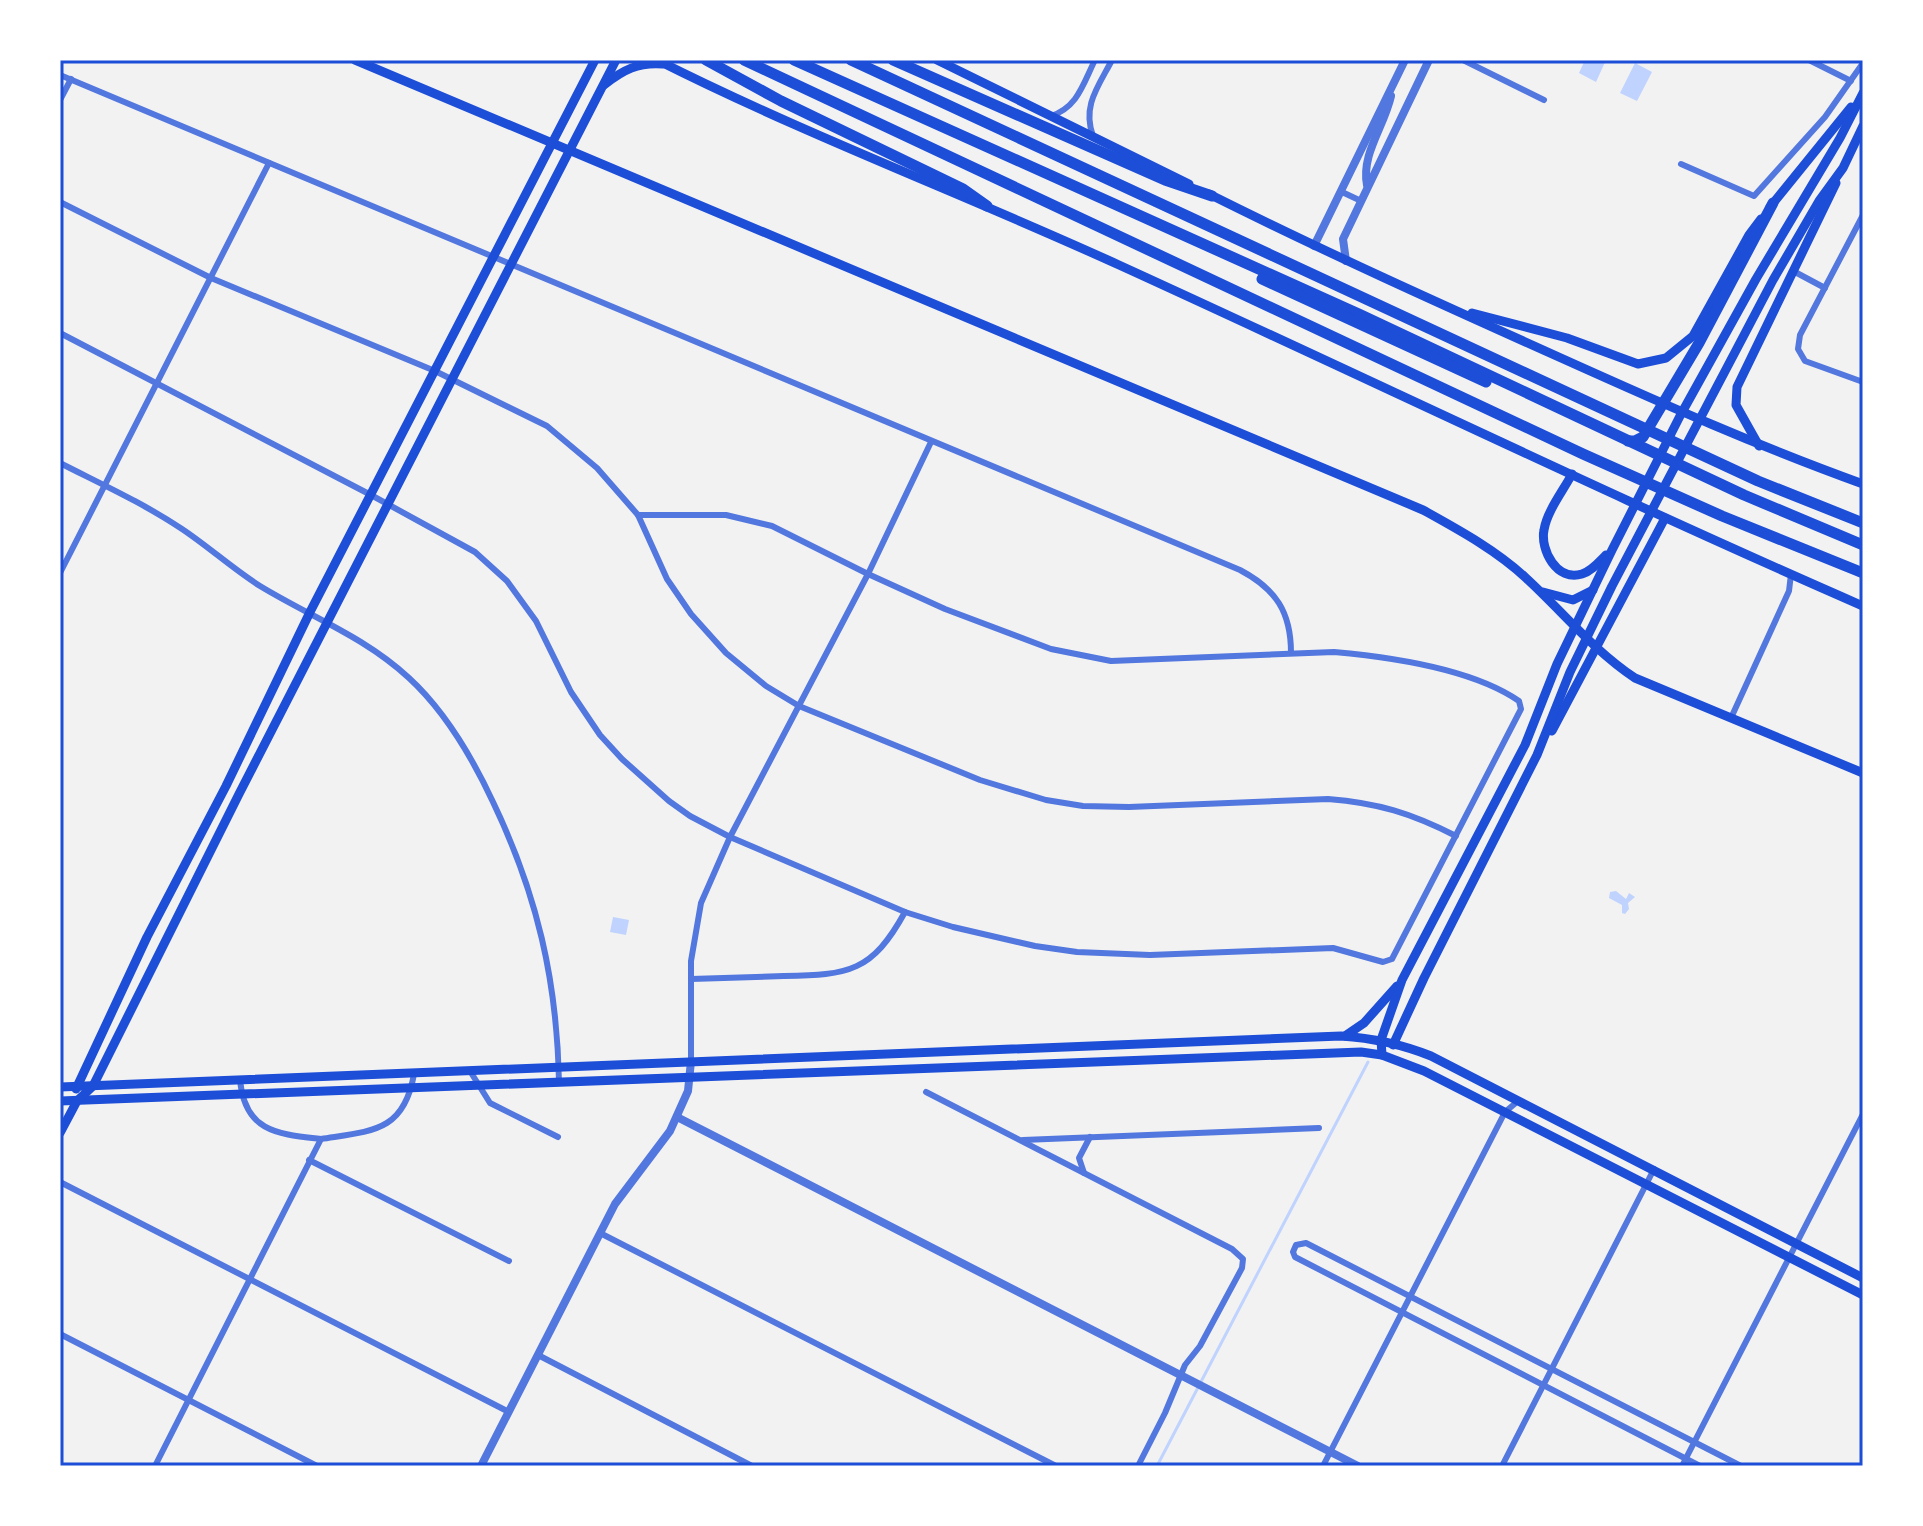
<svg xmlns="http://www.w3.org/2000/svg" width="1923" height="1526" font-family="Signika,sans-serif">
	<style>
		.water { fill: #bfd3fe }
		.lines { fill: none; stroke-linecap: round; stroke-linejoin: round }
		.stream { stroke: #bfd3fe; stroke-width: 3 }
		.minor { stroke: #5277de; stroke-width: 6 }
		.tertiary { stroke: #5277de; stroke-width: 8 }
		.secondary { stroke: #1d4ed8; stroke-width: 9 }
		.motorway { stroke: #1d4ed8; stroke-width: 11 }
		.neatline { fill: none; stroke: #1d4ed8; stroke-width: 3 }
	</style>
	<rect width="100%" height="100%" fill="#f2f2f2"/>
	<g class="water">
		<path d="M1585,60H1606L1596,82L1579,73Z"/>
		<path d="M1635,63L1652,72L1637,101L1620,93Z"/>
		<path d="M1616,891L1626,899L1629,893L1635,897L1628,903L1629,909L1625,914L1622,913V905L1609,898L1610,892Z"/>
		<path d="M613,917L629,920L626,935L610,932Z"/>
	</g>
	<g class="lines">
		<path class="stream" d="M1157,1466L1368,1062"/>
		<g class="minor">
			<path d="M1463,60L1544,100"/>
			<path d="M1809,60L1851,81"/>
			<path d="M60,75L1240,570C1276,589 1291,612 1291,653"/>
			<path d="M60,100L71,79"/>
			<path d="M1051,116C1078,107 1083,84 1095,60"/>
			<path d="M1093,136C1082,106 1098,87 1112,60"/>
			<path d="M1681,164L1754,196L1825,117L1863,63"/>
			<path d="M1342,192L1359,200"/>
			<path d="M60,202L211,278L435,371L547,426L597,468L638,515L667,579L691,614L726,653L766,686L799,706L980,780L1046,800L1083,806L1129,807L1328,799C1378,803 1411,813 1456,836"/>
			<path d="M1863,215L1800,335L1798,349L1805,361L1863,382"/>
			<path d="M1795,272L1825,288"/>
			<path d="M60,333L371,495L475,552L507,581L536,621L571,692L600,735L622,759L669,801L690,816L730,837L905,912L953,927L1035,946L1077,952L1150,955L1333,948L1383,962L1392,959L1521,709L1519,701C1471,668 1390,657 1334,652L1111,661L1051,649L945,609L868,574L772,526L726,515H638"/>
			<path d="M60,463C101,484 143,503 182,529C209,547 233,569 260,586C311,617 365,637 409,678C446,712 472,757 493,802C537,894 557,980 559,1082"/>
			<path d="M60,573L269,163"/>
			<path d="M1731,718L1789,591L1791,574"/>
			<path d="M691,979C722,978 753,977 784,976C849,975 872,972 905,912"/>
			<path d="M691,1061V961L701,903L730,837L868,574L931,442"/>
			<path d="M470,1071L490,1103L558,1137"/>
			<path d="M240,1080C245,1132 277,1134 321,1139"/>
			<path d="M926,1092L1232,1249L1243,1259L1242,1268L1200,1346L1185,1365L1165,1413L1138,1466"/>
			<path d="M1023,1140L1319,1128"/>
			<path d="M309,1160L509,1261"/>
			<path d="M1084,1173L1079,1158L1090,1137"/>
			<path d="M60,1182L507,1411"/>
			<path d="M600,1233L1056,1466"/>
			<path d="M60,1334L317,1466"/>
			<path d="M538,1355L752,1466"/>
			<path d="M155,1466L321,1139C372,1131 404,1132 414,1074"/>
			<path d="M1323,1466L1505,1112L1518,1101"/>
			<path d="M1502,1466L1654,1169"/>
			<path d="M1682,1466L1863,1114"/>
			<path d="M1700,1466L1295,1257L1293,1252L1296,1245L1306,1243L1741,1466"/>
		</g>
		<g class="tertiary">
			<path d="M1367,185C1361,154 1384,127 1391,96"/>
			<path d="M1314,246L1405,60"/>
			<path d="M1346,261L1343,239L1429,60"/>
			<path d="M677,1117L1358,1466"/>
			<path d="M481,1466L615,1204L670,1131L688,1091L691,1061"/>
		</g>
		<g class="secondary">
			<path d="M355,60L1423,510C1459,530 1496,550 1526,578C1563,612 1593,650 1635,678L1863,773"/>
			<path d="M657,60C808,136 966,195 1119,265C1367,378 1613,497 1863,606"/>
			<path d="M937,60L1189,184"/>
			<path d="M604,85C623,70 638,62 663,64"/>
			<path d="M1209,194C1325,252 1443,305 1561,358C1661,403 1760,447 1863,484"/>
			<path d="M1770,207L1851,107"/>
			<path d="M1472,313L1567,338L1638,364L1666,358L1693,336L1749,235L1761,219"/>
			<path d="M1759,446L1736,405L1737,387L1836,183"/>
			<path d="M1572,474C1563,491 1547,511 1544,530C1540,550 1557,582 1582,574C1592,571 1599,562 1606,555"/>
			<path d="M1543,592L1573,600L1593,590"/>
			<path d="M1552,731L1665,518"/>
			<path d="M1345,1036L1364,1023L1397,986"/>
			<path d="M1393,1045L1424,978L1537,755L1570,672L1612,586L1773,280L1819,201L1843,168L1863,126"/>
			<path d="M1382,1055L1381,1040L1402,980L1525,745L1557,664L1612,550L1680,416L1756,279L1840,138L1863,93"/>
			<path d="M60,1087L1341,1036C1373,1038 1401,1044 1431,1056L1863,1278"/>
			<path d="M76,1089L147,937L226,786L310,612L595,60"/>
			<path d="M60,1101L1361,1052L1382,1055L1424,1071L1863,1295"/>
			<path d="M60,1133L77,1101L93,1086L239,794L616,60"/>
		</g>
		<g class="motorway">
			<path d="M706,60L781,101L963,189L987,206"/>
			<path d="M744,60L1583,454L1722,516L1863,573"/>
			<path d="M794,60L1361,315L1744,495L1863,545"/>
			<path d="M851,60L1758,481L1863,523"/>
			<path d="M893,60L1165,180L1212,196"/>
			<path d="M1262,279L1486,382"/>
			<path d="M1628,441H1635L1643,437L1699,343L1773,203"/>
		</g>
	</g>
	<rect width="1923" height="1526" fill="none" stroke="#ffffff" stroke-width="124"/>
	<rect x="62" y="62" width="1799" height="1402" class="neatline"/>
</svg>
